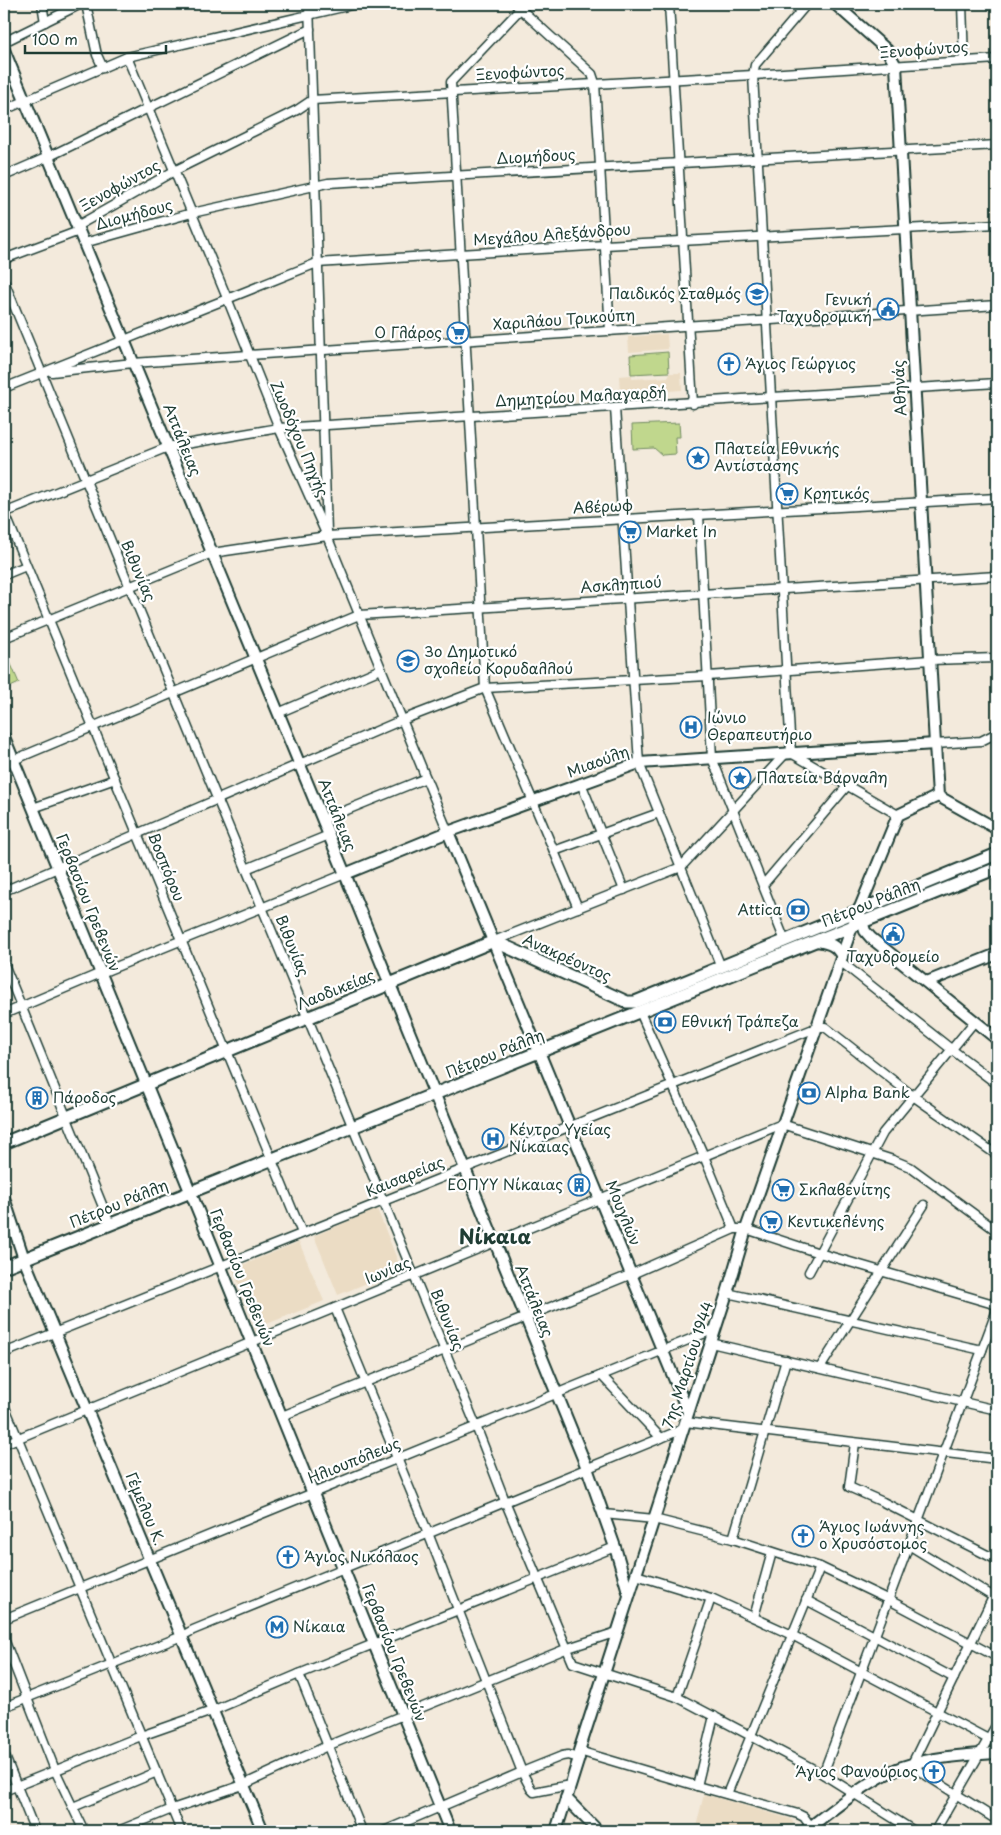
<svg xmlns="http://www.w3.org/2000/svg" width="1001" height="1835" font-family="'Playpen Sans',sans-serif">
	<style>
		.built { fill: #ebdcc4 }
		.green { fill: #c0d78d; stroke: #708a60 }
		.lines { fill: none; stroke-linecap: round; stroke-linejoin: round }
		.street-casing { stroke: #1f3d34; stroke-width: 11 }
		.secondary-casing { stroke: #1f3d34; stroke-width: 14 }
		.primary-casing { stroke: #1f3d34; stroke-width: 15 }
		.street { stroke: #fff; stroke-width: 8 }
		.secondary { stroke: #fff; stroke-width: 10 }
		.primary { stroke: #fff; stroke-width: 11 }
		.labels { text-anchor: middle; stroke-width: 4.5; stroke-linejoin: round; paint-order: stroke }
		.street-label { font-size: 15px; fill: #1f3d34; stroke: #fff }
		.poi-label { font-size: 15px; fill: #1f3d34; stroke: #fff; text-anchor: start }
		.district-label { font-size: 20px; font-weight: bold; fill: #1f3d34; stroke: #fff }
	</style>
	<rect width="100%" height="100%" fill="#f3eadc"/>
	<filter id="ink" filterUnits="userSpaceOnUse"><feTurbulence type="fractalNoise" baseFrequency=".02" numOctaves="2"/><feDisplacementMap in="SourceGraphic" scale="10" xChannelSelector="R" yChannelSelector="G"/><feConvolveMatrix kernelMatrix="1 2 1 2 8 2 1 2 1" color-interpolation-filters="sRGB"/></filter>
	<g filter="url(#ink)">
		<g class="built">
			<path d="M667,334L668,349L629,352L628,337Z"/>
			<path d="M669,373H681L682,390L620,394L619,376L632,375V379L669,377Z"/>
			<path d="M377,1209L401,1269L338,1295L314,1236Z"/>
			<path d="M299,1242L324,1301L257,1328L233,1269Z"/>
			<path d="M704,1794L791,1819L794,1824L784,1831H695Z"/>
		</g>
		<g class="green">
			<path d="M668,352L669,372L631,374L630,355Z"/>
			<path d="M679,423L680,437H675L676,454L662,455L654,448L633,449L632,425Z"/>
			<path d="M4,648L19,683L4,690Z"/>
		</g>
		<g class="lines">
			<g class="street-casing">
				<g id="street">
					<path d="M42,4L45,22"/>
					<path d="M86,4L97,55L103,68"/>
					<path d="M309,4L327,532"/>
					<path d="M515,4L592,74L595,83L610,331"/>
					<path d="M525,4L451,82L485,688L578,908"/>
					<path d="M669,4L693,404"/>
					<path d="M807,4L755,65L753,75L791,753L898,815"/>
					<path d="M962,4L964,61"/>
					<path d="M4,42L81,4"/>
					<path d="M127,57L227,298L279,428L327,536L448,832"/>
					<path d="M4,110L127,57L356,4"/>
					<path d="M4,176L48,157L310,29"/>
					<path d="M77,226L174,171L297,110L312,100L753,75L997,59"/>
					<path d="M84,243L192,213L328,183L997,145"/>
					<path d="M4,259L79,231"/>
					<path d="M4,281C161,663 316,1046 476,1426L505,1501L573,1663L677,1697L823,1774L914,1831"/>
					<path d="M52,372L133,363L249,355L997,305"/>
					<path d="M4,388L317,263L605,245L997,224"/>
					<path d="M615,408L639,763L721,967"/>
					<path d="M4,511L302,1233"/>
					<path d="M4,513L168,447L279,428L997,383"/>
					<path d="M699,515L712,758L785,941"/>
					<path d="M4,575L26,566"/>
					<path d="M4,638L212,553L327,536L997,498"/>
					<path d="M278,713L381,669"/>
					<path d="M935,744L981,741L997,733"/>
					<path d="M4,764L359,615L997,576"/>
					<path d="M581,783L624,890"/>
					<path d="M33,808L115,779"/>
					<path d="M322,820L426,778"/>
					<path d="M554,851L659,813"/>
					<path d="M246,869L329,835"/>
					<path d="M763,885L848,785"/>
					<path d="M4,891L402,720L485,688L708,676L930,660L997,658"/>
					<path d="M494,941L681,867L786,753"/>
					<path d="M840,961L951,1049L997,1084"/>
					<path d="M4,964L110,1224"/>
					<path d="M640,1012L704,1156L734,1229"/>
					<path d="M4,1014L101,973L345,874"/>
					<path d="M809,1272L883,1133L975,1021"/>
					<path d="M727,1293L982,1350"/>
					<path d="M335,1308L428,1533L522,1772L531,1789L534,1792L570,1785"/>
					<path d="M711,1343L997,1410"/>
					<path d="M4,1353L818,1027H825L913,1096L997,1155"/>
					<path d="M820,1368L924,1205"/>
					<path d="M601,1375L661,1438"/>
					<path d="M4,1405L181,1831"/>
					<path d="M282,1416L632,1274L734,1229H746L819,1253L997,1305"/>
					<path d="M685,1422L997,1459"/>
					<path d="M855,1443L849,1487L883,1502L997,1560"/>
					<path d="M4,1444L782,1124L893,1160L910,1167L997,1231"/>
					<path d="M604,1514L654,1519L733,1539L820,1567L889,1600L997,1657"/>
					<path d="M733,1539L786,1360"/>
					<path d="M909,1545L997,1599"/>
					<path d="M636,1575L711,1598L792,1635L988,1739"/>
					<path d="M806,1600L954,1678"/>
					<path d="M754,1617L772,1552"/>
					<path d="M4,1619L715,1329"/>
					<path d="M4,1639L55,1770L84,1831"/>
					<path d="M299,1674L362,1831"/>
					<path d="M677,1697L711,1598"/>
					<path d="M4,1707L182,1636L193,1630L683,1429"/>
					<path d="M579,1751L697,1786L798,1814L804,1817L814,1831"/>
					<path d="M4,1754L35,1831"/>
					<path d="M912,1764L997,1589"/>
					<path d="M910,1765L997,1820"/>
					<path d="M823,1774L997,1310"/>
					<path d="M697,1786L714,1716"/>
					<path d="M4,1791L141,1736L212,1711L299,1674L615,1547"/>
					<path d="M727,1794L820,1567"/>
					<path d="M73,1807L157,1772"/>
					<path d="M118,1831L172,1809L243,1785L327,1746L568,1648L617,1632"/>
					<path d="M384,1831L522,1772L562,1756L568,1755L579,1758"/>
					<path d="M935,1831L997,1724"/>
				</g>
			</g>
			<g class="secondary-casing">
				<g id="secondary">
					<path d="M835,4L887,50L896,66L938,796"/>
					<path d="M4,50L345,874L587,1468L615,1547L629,1595"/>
					<path d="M4,737L190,1191L450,1831"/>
					<path d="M938,796L997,829"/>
					<path d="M448,832L688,1412"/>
					<path d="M345,874L448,832L639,763L935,744"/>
					<path d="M860,915L865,931L871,938L997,1039"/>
					<path d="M817,941C829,943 837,945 842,957"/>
					<path d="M927,982L997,954"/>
					<path d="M4,1198L24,1259L263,1831"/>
					<path d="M566,1798L598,1831"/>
					<path d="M556,1831L579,1758V1751L727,1293L746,1229L852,927L898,815L938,796"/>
					<path d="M805,1831C831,1811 871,1778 902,1767C932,1757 965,1755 997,1753"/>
				</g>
			</g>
			<g class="primary-casing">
				<g id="primary">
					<path d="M4,1143L494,941L627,1002H635L997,854"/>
					<path d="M4,1267L997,868"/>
				</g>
			</g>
			<use href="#street" class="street"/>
			<use href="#secondary" class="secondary"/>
			<use href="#primary" class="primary"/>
		</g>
	</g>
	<defs>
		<g id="school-ring" transform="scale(1.125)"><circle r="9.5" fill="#fff" stroke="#1f6fb2" stroke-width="1.5"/><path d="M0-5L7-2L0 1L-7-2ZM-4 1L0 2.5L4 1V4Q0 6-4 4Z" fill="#1f6fb2"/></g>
		<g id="civic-ring" transform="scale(1.125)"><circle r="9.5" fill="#fff" stroke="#1f6fb2" stroke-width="1.5"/><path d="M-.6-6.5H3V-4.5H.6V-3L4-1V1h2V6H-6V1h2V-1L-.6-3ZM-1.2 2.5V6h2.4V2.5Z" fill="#1f6fb2"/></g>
		<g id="supermarket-ring" transform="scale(1.125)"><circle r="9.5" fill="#fff" stroke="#1f6fb2" stroke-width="1.5"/><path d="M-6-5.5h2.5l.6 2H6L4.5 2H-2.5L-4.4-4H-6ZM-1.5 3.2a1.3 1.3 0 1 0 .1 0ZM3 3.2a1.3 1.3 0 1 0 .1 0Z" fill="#1f6fb2"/></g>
		<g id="church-ring" transform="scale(1.125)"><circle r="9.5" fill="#fff" stroke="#1f6fb2" stroke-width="1.5"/><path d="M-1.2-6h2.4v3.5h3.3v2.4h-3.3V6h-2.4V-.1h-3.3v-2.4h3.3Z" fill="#1f6fb2"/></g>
		<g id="sight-ring" transform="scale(1.125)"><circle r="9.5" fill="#fff" stroke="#1f6fb2" stroke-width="1.5"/><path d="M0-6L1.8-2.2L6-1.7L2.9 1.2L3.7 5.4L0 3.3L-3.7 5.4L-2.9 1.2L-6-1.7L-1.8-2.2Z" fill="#1f6fb2"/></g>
		<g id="hospital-ring" transform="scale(1.125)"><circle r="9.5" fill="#fff" stroke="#1f6fb2" stroke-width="1.5"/><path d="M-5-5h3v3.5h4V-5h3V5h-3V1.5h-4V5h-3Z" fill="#1f6fb2"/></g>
		<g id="bank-ring" transform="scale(1.125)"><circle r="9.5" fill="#fff" stroke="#1f6fb2" stroke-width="1.5"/><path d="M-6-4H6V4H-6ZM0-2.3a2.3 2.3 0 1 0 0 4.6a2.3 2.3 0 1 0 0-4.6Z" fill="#1f6fb2"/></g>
		<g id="building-ring" transform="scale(1.125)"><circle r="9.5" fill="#fff" stroke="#1f6fb2" stroke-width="1.5"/><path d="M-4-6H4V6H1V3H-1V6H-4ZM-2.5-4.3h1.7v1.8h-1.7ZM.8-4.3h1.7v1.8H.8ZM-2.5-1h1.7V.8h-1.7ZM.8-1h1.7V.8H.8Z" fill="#1f6fb2"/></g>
		<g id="metro-ring" transform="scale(1.125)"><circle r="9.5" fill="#fff" stroke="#1f6fb2" stroke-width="1.5"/><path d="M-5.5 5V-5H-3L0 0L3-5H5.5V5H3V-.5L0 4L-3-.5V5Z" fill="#1f6fb2"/></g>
	</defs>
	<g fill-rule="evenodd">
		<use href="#school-ring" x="757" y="294"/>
		<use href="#civic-ring" x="888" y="309"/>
		<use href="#supermarket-ring" x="458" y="333"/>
		<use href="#church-ring" x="729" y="364"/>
		<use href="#sight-ring" x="698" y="458"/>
		<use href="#supermarket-ring" x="787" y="494"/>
		<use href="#supermarket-ring" x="630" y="532"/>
		<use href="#school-ring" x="408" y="661"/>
		<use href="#hospital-ring" x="691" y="727"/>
		<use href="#sight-ring" x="740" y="778"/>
		<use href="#bank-ring" x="798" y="910"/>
		<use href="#civic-ring" x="893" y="934"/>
		<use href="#bank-ring" x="665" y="1022"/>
		<use href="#bank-ring" x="809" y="1093"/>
		<use href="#building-ring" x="37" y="1098"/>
		<use href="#hospital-ring" x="493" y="1139"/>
		<use href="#building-ring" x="579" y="1185"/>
		<use href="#supermarket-ring" x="783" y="1190"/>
		<use href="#supermarket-ring" x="771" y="1222"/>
		<use href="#church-ring" x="803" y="1536"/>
		<use href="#church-ring" x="288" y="1557"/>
		<use href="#metro-ring" x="277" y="1627"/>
		<use href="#church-ring" x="934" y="1772"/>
	</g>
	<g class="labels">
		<g class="street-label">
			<text transform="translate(924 50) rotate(-4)" y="5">Ξενοφώντος</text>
			<text transform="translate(520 73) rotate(-3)" y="5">Ξενοφώντος</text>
			<text transform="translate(536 157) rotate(-3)" y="5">Διομήδους</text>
			<text transform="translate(120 186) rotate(-29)" y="5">Ξενοφώντος</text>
			<text transform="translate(134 215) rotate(-15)" y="5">Διομήδους</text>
			<text transform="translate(552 235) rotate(-4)" y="5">Μεγάλου Αλεξάνδρου</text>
			<text transform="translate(564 320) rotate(-4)" y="5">Χαριλάου Τρικούπη</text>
			<text transform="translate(900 388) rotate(-93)" y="5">Αθηνάς</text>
			<text transform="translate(581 397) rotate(-3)" y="5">Δημητρίου Μαλαγαρδή</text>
			<text transform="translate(299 439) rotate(67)" y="5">Ζωοδόχου Πηγής</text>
			<text transform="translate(182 440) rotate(68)" y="5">Αττάλειας</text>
			<text transform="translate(603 507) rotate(-3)" y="5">Αβέρωφ</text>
			<text transform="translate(138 571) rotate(67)" y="5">Βιθυνίας</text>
			<text transform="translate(621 585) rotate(-4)" y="5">Ασκληπιού</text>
			<text transform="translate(598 762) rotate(-20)" y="5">Μιαούλη</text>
			<text transform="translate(337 815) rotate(68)" y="5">Αττάλειας</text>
			<text transform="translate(166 867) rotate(68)" y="5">Βοσπόρου</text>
			<text transform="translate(88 903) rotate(68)" y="5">Γερβασίου Γρεβενών</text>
			<text transform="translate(871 903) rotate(-22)" y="5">Πέτρου Ράλλη</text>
			<text transform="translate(292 946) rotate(68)" y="5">Βιθυνίας</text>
			<text transform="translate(567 958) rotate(24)" y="5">Ανακρέοντος</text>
			<text transform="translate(336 990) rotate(-22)" y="5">Λαοδικείας</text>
			<text transform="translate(495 1054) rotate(-22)" y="5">Πέτρου Ράλλη</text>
			<text transform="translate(405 1177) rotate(-22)" y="5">Καισαρείας</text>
			<text transform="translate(119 1204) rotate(-22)" y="5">Πέτρου Ράλλη</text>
			<text transform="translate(623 1213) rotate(68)" y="5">Μουγλών</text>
			<text transform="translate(388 1271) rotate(-22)" y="5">Ιωνίας</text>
			<text transform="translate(242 1278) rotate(68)" y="5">Γερβασίου Γρεβενών</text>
			<text transform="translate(534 1301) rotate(68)" y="5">Αττάλειας</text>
			<text transform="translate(447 1320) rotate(68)" y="5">Βιθυνίας</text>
			<text transform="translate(688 1365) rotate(-72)" y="5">7ης Μαρτίου 1944</text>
			<text transform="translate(354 1461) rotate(-22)" y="5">Ηλιουπόλεως</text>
			<text transform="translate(145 1509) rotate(67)" y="5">Γέμελου Κ.</text>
			<text transform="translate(394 1653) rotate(68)" y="5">Γερβασίου Γρεβενών</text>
		</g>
		<g class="poi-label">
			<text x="741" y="299" text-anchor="end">Παιδικός Σταθμός</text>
			<text x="872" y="305" text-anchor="end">Γενική<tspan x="872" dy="17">Ταχυδρομική</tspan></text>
			<text x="442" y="338" text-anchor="end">Ο Γλάρος</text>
			<text x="745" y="369">Άγιος Γεώργιος</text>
			<text x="714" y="454">Πλατεία Εθνικής<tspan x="714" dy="17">Αντίστασης</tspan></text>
			<text x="803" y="499">Κρητικός</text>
			<text x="646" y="537">Market In</text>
			<text x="424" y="657">3ο Δημοτικό<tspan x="424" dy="17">σχολείο Κορυδαλλού</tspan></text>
			<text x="707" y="723">Ιώνιο<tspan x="707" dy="17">Θεραπευτήριο</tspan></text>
			<text x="756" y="783">Πλατεία Βάρναλη</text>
			<text x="782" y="915" text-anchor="end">Attica</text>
			<text x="893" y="962" text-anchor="middle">Ταχυδρομείο</text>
			<text x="681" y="1027">Εθνική Τράπεζα</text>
			<text x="825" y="1098">Alpha Bank</text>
			<text x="53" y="1103">Πάροδος</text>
			<text x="509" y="1135">Κέντρο Υγείας<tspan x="509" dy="17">Νίκαιας</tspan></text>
			<text x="563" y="1190" text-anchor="end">ΕΟΠΥΥ Νίκαιας</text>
			<text x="799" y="1195">Σκλαβενίτης</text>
			<text x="787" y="1227">Κεντικελένης</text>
			<text x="819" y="1532">Άγιος Ιωάννης<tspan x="819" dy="17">ο Χρυσόστομος</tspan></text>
			<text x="304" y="1562">Άγιος Νικόλαος</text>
			<text x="293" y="1632">Νίκαια</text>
			<text x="918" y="1777" text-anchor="end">Άγιος Φανούριος</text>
		</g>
		<g class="district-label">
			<text x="495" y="1244">Νίκαια</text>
		</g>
	</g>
	<rect width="1001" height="1835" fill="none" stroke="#fff" stroke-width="20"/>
	<rect x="10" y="10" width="981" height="1815" fill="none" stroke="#1f3d34" stroke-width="2" filter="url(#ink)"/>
	<path d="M25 45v8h141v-8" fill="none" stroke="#1f3d34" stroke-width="2.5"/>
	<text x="32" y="45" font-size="15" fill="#1f3d34" stroke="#ffffff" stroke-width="4" paint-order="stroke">100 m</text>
</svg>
